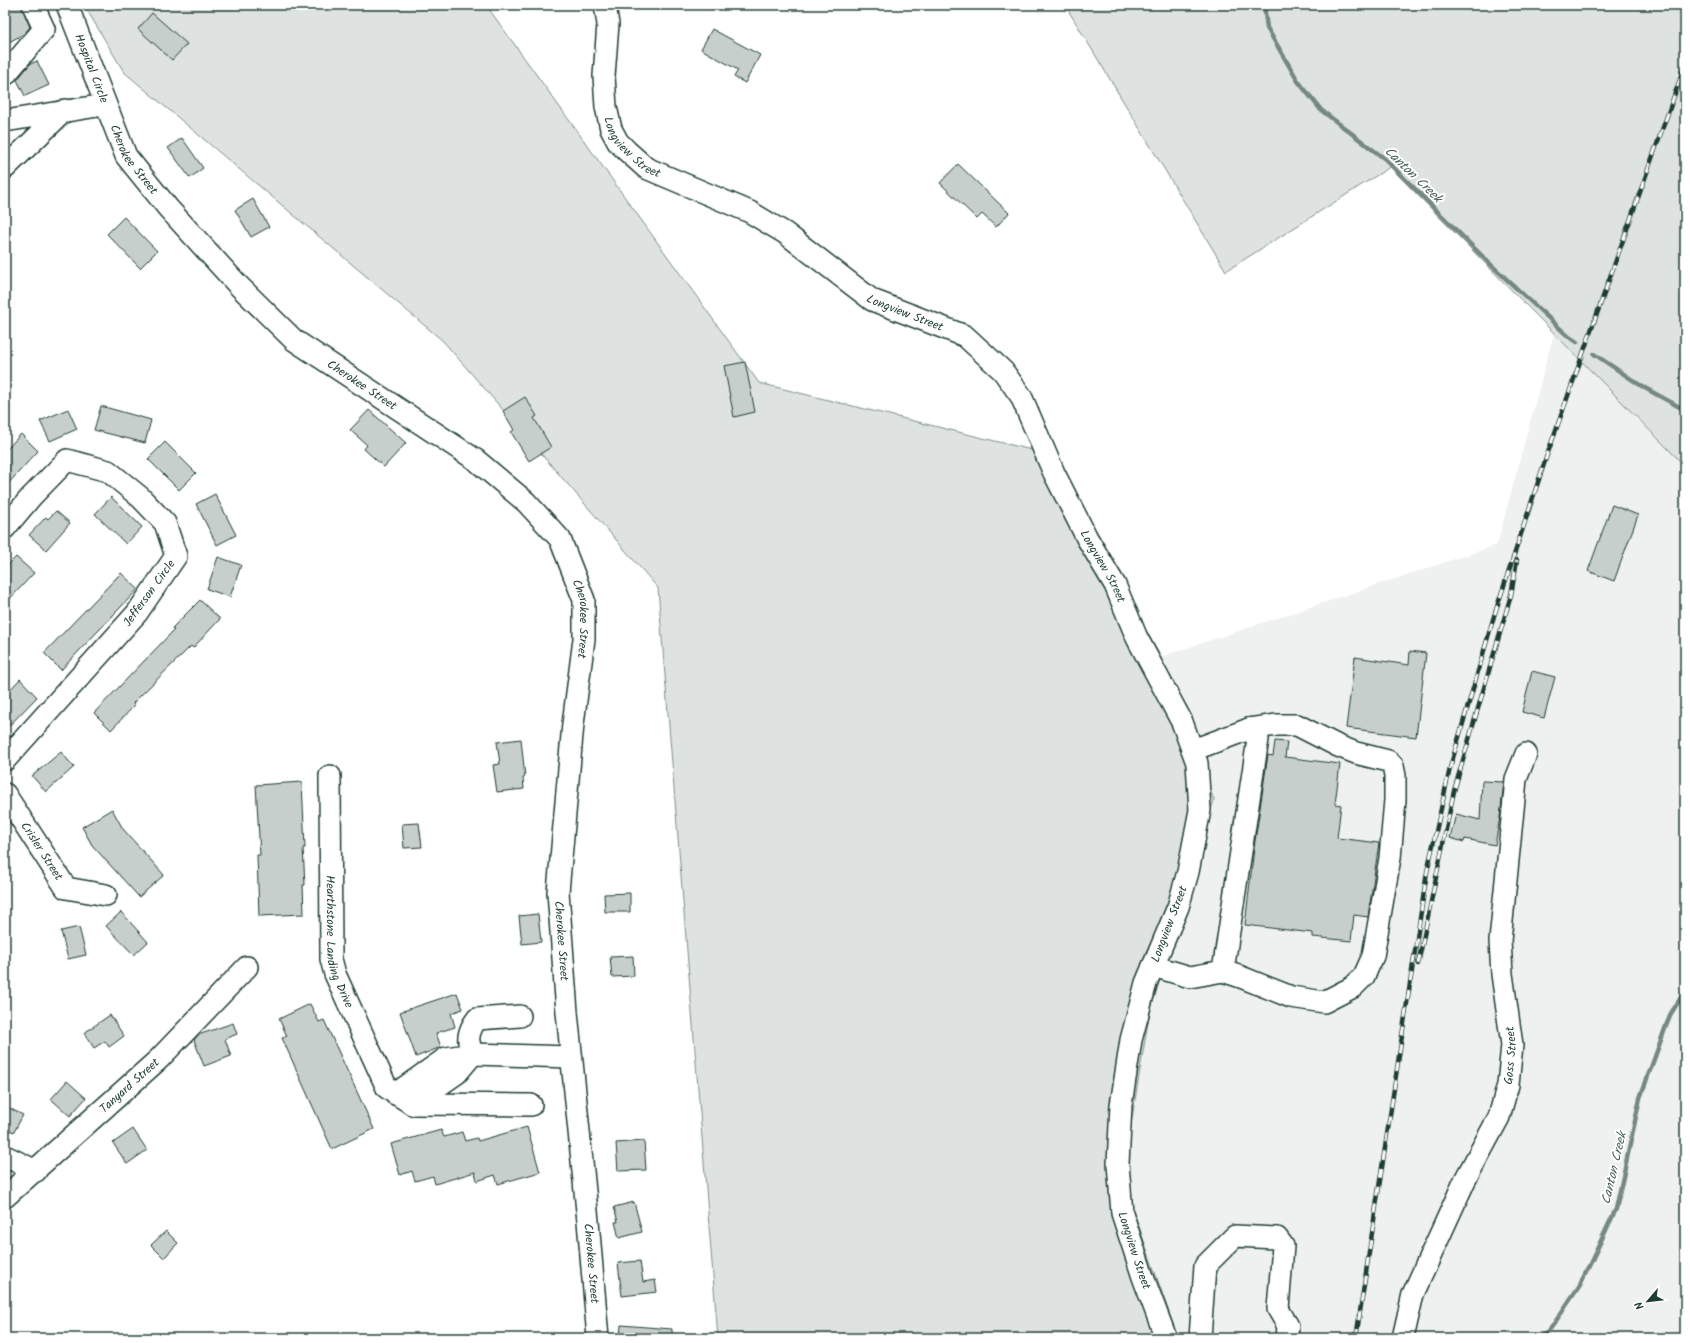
<svg xmlns="http://www.w3.org/2000/svg" width="1690" height="1343" font-family="Kalam,sans-serif">
	<style>
		.built { fill: #eef1f0 }
		.green { fill: #dee3e2; stroke: #7e908b }
		.lines { fill: none; stroke-linecap: round; stroke-linejoin: round }
		.stream { stroke: #758883; stroke-width: 4.5 }
		.building { fill: #c7cfcc; stroke: #1f3d34 }
		.minor-casing { stroke: #1f3d34; stroke-width: 24 }
		.minor { stroke: #fff; stroke-width: 21 }
		.rail-casing { stroke: #1f3d34; stroke-width: 4.5 }
		.rail { stroke: #fff; stroke-width: 3; stroke-dasharray: 9; stroke-linecap: butt }
		.labels { text-anchor: middle; stroke-width: 4; stroke-linejoin: round; paint-order: stroke }
		.street-label { font-size: 12px; fill: #1f3d34; stroke: #fff }
		.water-label { font-size: 13px; font-style: italic; fill: #4a625b; stroke: #fff }
	</style>
	<rect width="100%" height="100%" fill="#fff"/>
	<filter id="ink" filterUnits="userSpaceOnUse"><feTurbulence type="fractalNoise" baseFrequency=".025" numOctaves="2"/><feDisplacementMap in="SourceGraphic" scale="8" xChannelSelector="R" yChannelSelector="G"/><feConvolveMatrix kernelMatrix="1 2 1 2 8 2 1 2 1" color-interpolation-filters="sRGB"/></filter>
	<g filter="url(#ink)">
		<path class="built" d="M1554,333L1685,466V1338H1178L1122,1178L1149,1016L1214,800L1160,657L1497,545Z"/>
		<g class="green">
			<path d="M84,5H486L759,383L1052,455L1161,658L1214,800L1149,1016L1122,1178L1178,1338H718L658,588L443,341L124,72Z"/>
			<path d="M1065,5H1685V466L1390,167L1226,271Z"/>
		</g>
		<g class="lines">
			<g class="stream">
				<path d="M1264,5L1267,28L1298,81L1321,110L1385,159L1489,263L1568,336L1577,342"/>
				<path d="M1594,354L1643,387L1685,410"/>
				<path d="M1540,1338L1549,1331L1580,1285L1616,1209L1640,1098L1670,1015L1685,991"/>
			</g>
		</g>
		<g class="building">
			<path d="M5,5H21L30,27L24,34L5,44Z"/>
			<path d="M152,13L187,44L172,60L138,29Z"/>
			<path d="M712,29L760,55L745,83L734,77L738,70L701,49Z"/>
			<path d="M37,61L49,85L25,96L17,80L30,64Z"/>
			<path d="M182,138L203,168L190,178L168,148Z"/>
			<path d="M958,164L1009,213L996,227L982,214L977,219L940,183Z"/>
			<path d="M253,199L269,227L251,237L235,210Z"/>
			<path d="M124,217L157,251L140,268L107,234Z"/>
			<path d="M745,362L755,412L734,417L724,366Z"/>
			<path d="M525,397L537,416L534,418L551,447L529,461L511,432L514,430L503,411Z"/>
			<path d="M101,406L151,420L145,443L94,430Z"/>
			<path d="M68,409L77,429L50,441L40,421Z"/>
			<path d="M369,410L406,443L384,467L364,449L367,445L350,430Z"/>
			<path d="M21,434L38,451L5,487V451Z"/>
			<path d="M165,442L196,473L179,490L148,459Z"/>
			<path d="M215,494L236,535L217,545L196,504Z"/>
			<path d="M111,497L142,527L126,544L95,514Z"/>
			<path d="M1612,505L1638,515L1614,581L1588,571Z"/>
			<path d="M56,511L70,523L46,550L29,535L46,517L48,519Z"/>
			<path d="M16,557L34,573L5,604V568Z"/>
			<path d="M218,557L241,565L230,597L207,589Z"/>
			<path d="M121,573L138,589L61,670L44,653Z"/>
			<path d="M200,600L220,619L193,648L191,646L133,703L135,705L111,730L94,713L174,630L172,628Z"/>
			<path d="M1410,651L1426,653L1416,737L1346,728L1355,657L1409,665Z"/>
			<path d="M1532,671L1555,677L1544,718L1522,712Z"/>
			<path d="M20,679L37,697L5,730V695Z"/>
			<path d="M521,739L525,777L523,778L524,789L497,792L493,765L500,764L497,742Z"/>
			<path d="M1275,741L1287,742L1285,757L1340,764L1335,804L1341,805L1337,838L1379,843L1368,917L1354,915L1351,941L1313,937V933L1245,925L1254,848L1268,755L1273,756Z"/>
			<path d="M61,752L74,767L46,792L32,776Z"/>
			<path d="M1482,781L1504,782L1500,817L1495,845L1465,839L1464,842L1450,838L1456,814L1480,820Z"/>
			<path d="M302,782L305,848H303L305,885H303L304,914L259,916L257,855H260L256,785Z"/>
			<path d="M112,809L123,829L164,875L139,897L92,845L82,827Z"/>
			<path d="M419,823L422,847L404,848L402,824Z"/>
			<path d="M630,893V912H605L604,894Z"/>
			<path d="M121,912L148,942L134,955L106,926Z"/>
			<path d="M538,914L541,942L522,944L519,916Z"/>
			<path d="M79,927L86,955L68,959L61,931Z"/>
			<path d="M633,956L634,976L612,977L610,957Z"/>
			<path d="M457,993L463,1009L451,1013L455,1027L436,1033L441,1047L416,1057L400,1012Z"/>
			<path d="M310,1004L319,1022L324,1020L374,1129L332,1149L282,1038L287,1036L279,1019Z"/>
			<path d="M110,1015L124,1036L109,1047L105,1041L94,1048L84,1033Z"/>
			<path d="M233,1023L237,1034L225,1039L231,1056L204,1066L194,1040L198,1035Z"/>
			<path d="M67,1081L86,1098L70,1116L51,1099Z"/>
			<path d="M5,1106L23,1115L14,1132L5,1128Z"/>
			<path d="M527,1127L540,1172L498,1184L495,1175L477,1181L475,1172L435,1184L433,1176L415,1181L412,1171L400,1175L391,1144L441,1130L444,1137L462,1132L465,1141L477,1138L478,1141Z"/>
			<path d="M133,1129L147,1150L127,1164L113,1143Z"/>
			<path d="M644,1141L646,1170L618,1171L616,1143Z"/>
			<path d="M634,1202L642,1232L619,1238L615,1222H618L614,1207Z"/>
			<path d="M166,1231L178,1243L164,1258L151,1245Z"/>
			<path d="M640,1261L643,1282L655,1280L657,1292L622,1296L618,1263Z"/>
			<path d="M621,1325L672,1329V1338H620Z"/>
		</g>
		<g class="lines">
			<g class="minor-casing">
				<g id="minor">
					<path id="s1" d="M67,5L126,156L168,208L238,285L294,340L476,460L526,502L560,539L584,600V639L573,724L558,892L567,1012L588,1221L598,1338"/>
					<path id="s2" d="M605,5L608,24L604,76L606,107L611,129L618,142L627,151L646,168L750,212L785,233L872,300L965,336L1003,371L1021,396L1054,473L1087,538L1115,585L1137,638L1182,722L1197,763L1200,810L1188,872L1178,907L1146,983L1131,1040L1121,1105L1118,1164L1122,1213L1143,1277L1166,1338"/>
					<path d="M5,75L44,29L33,5"/>
					<path d="M5,121L104,105"/>
					<path d="M5,168L65,110"/>
					<path d="M5,528L31,497L67,460L108,471L140,497L165,523L176,556L137,613L5,760"/>
					<path id="s3" d="M330,776L331,959L335,974L387,1088L412,1104"/>
					<path id="s4" d="M5,794L66,888L106,895"/>
					<path d="M1153,966L1190,977L1223,971L1258,739L1249,729L1193,750"/>
					<path d="M1223,971L1241,977L1291,997L1324,1002L1353,987L1364,976L1373,956L1390,858L1395,800V776L1393,766L1388,761L1356,753L1338,746L1297,725H1277L1249,729"/>
					<path d="M473,1054C466,1041 468,1031 477,1019L520,1016"/>
					<path d="M395,1094L446,1058L473,1054L571,1057"/>
					<path d="M412,1104L531,1105"/>
					<path d="M412,1104L457,1073L473,1054"/>
					<path d="M5,1156L36,1171"/>
					<path id="s5" d="M5,1197L159,1059L247,967"/>
					<path d="M1200,1338L1205,1266L1235,1236L1277,1238L1283,1246L1278,1309L1288,1326L1287,1338"/>
					<path id="s6" d="M1403,1338L1413,1294L1465,1180L1499,1117L1508,1085L1512,1045L1502,974L1500,941L1516,779L1526,754"/>
				</g>
			</g>
			<use href="#minor" class="minor"/>
			<g class="rail-casing">
				<g id="rail">
					<path d="M1418,964L1454,791L1511,595L1517,560"/>
					<path d="M1356,1338L1427,872L1450,768L1494,616L1546,458L1685,65"/>
				</g>
			</g>
			<use href="#rail" class="rail"/>
		</g>
	</g>
	<g class="labels">
		<g class="street-label">
			<text dy="4" stroke="none"><textPath href="#s1" startOffset="68">Hospital Circle</textPath></text>
			<text dy="4" stroke="none"><textPath href="#s2" startOffset="153">Longview Street</textPath></text>
			<text dy="4" stroke="none"><textPath href="#s1" startOffset="169">Cherokee Street</textPath></text>
			<text dy="4" stroke="none"><textPath href="#s2" startOffset="477">Longview Street</textPath></text>
			<text dy="4" stroke="none"><textPath href="#s1" startOffset="493">Cherokee Street</textPath></text>
			<text dy="4" stroke="none"><textPath href="#s2" startOffset="813">Longview Street</textPath></text>
			<text transform="translate(149 593) rotate(-54)" y="4">Jefferson Circle</text>
			<text dy="4" stroke="none"><textPath href="#s1" startOffset="829">Cherokee Street</textPath></text>
			<text dy="4" stroke="none"><textPath href="#s4" startOffset="68">Crisler Street</textPath></text>
			<text transform="translate(1169 924) rotate(-69)" y="4">Longview Street</text>
			<text dy="4" stroke="none"><textPath href="#s3" startOffset="167">Hearthstone Landing Drive</textPath></text>
			<text dy="4" stroke="none"><textPath href="#s1" startOffset="1153">Cherokee Street</textPath></text>
			<text dy="4" stroke="none"><textPath href="#s6" startOffset="305">Goss Street</textPath></text>
			<text dy="4" stroke="none"><textPath href="#s5" startOffset="167">Tanyard Street</textPath></text>
			<text dy="4" stroke="none"><textPath href="#s2" startOffset="1533">Longview Street</textPath></text>
			<text dy="4" stroke="none"><textPath href="#s1" startOffset="1477">Cherokee Street</textPath></text>
		</g>
		<g class="water-label">
			<text transform="translate(1414 174) rotate(44)" y="5">Canton Creek</text>
			<text transform="translate(1613 1168) rotate(-77)" y="5">Canton Creek</text>
		</g>
	</g>
	<rect width="1690" height="1343" fill="none" stroke="#fff" stroke-width="20"/>
	<rect x="10" y="10" width="1670" height="1323" fill="none" stroke="#1f3d34" stroke-width="1.5" filter="url(#ink)"/>
	<g transform="translate(1648 1301) rotate(242)" stroke="#ffffff" stroke-width="3" paint-order="stroke">
	<path d="M0-3L7 15L0 10L-7 15Z" fill="#1f3d34"/>
	<text y="-6" font-size="11" font-weight="bold" text-anchor="middle" fill="#1f3d34">N</text>
	</g>
</svg>
